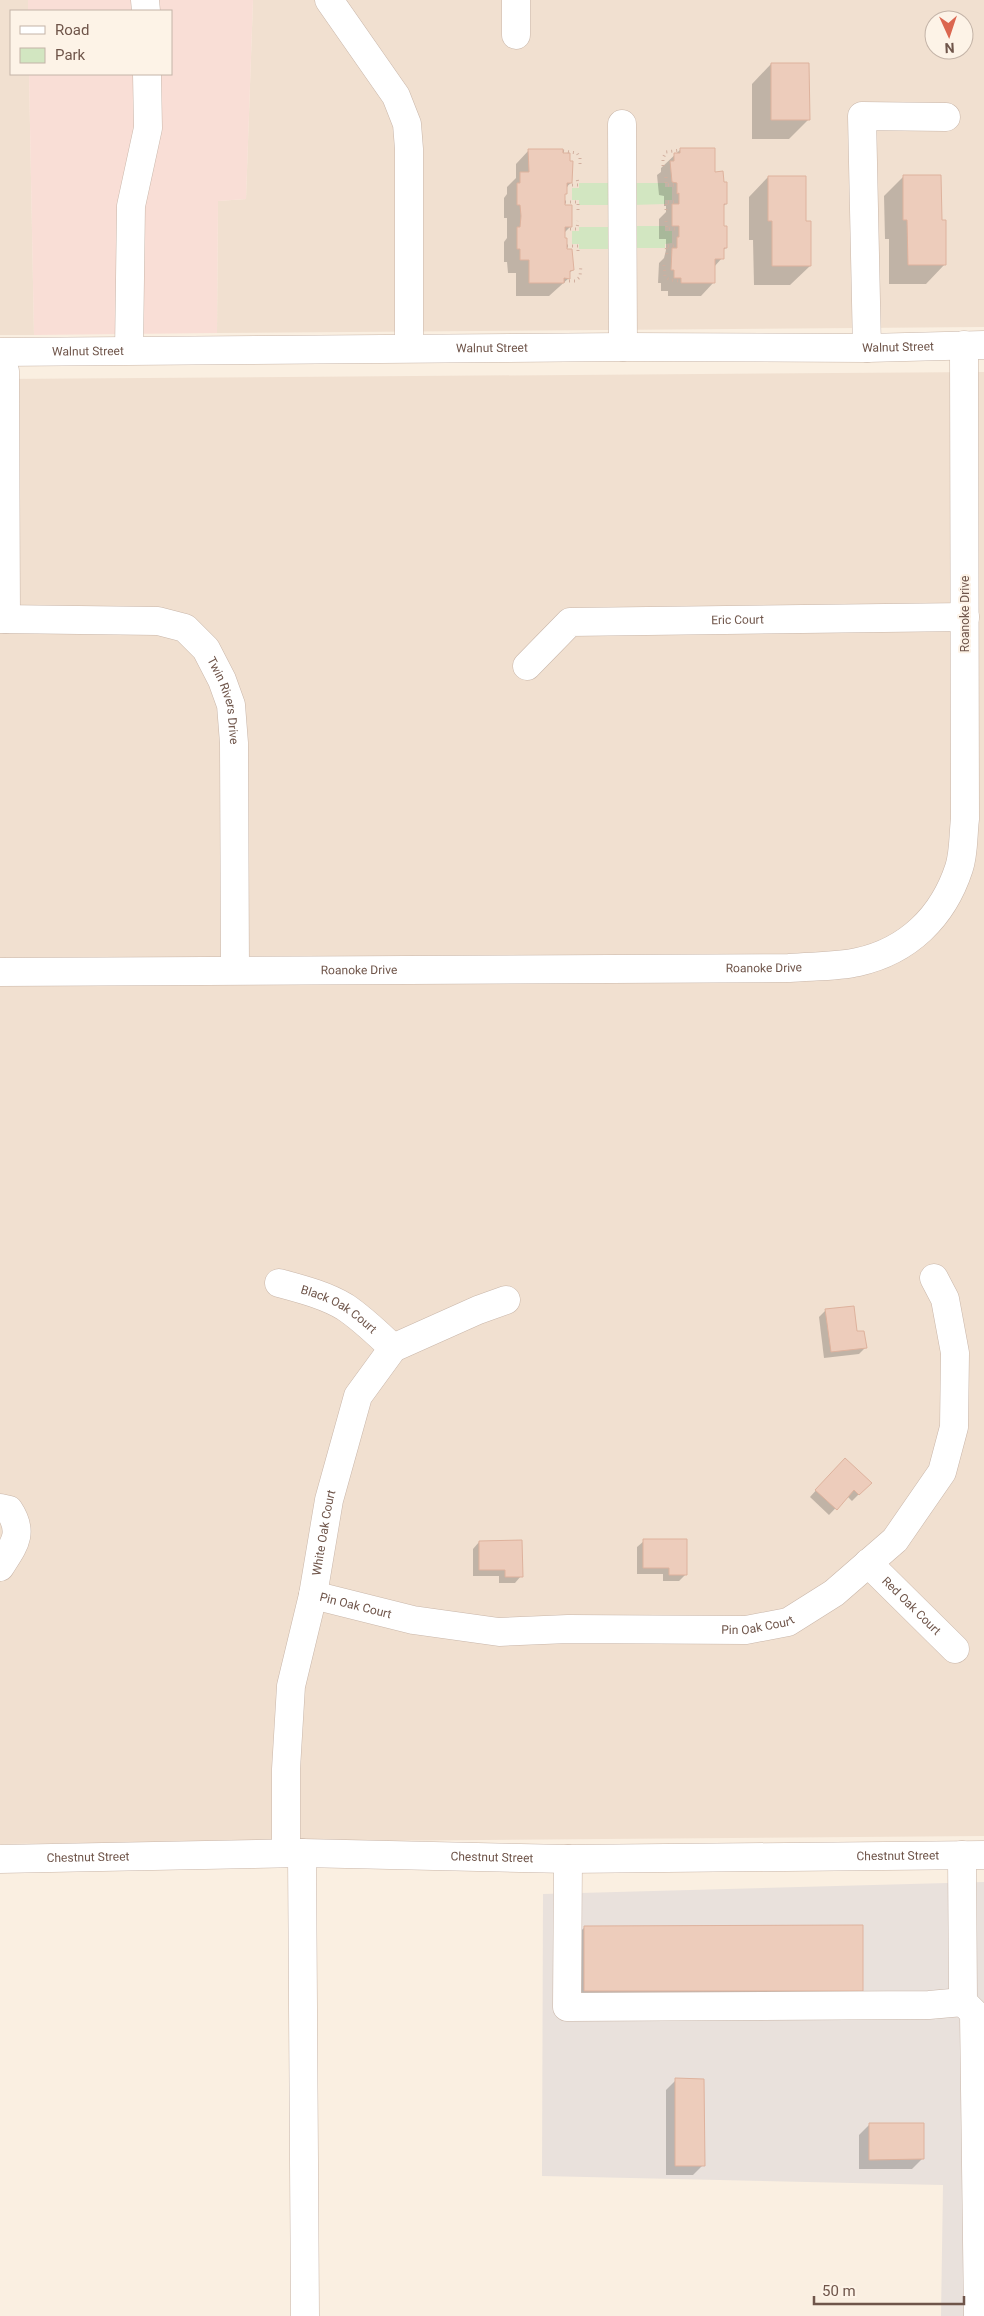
<svg xmlns="http://www.w3.org/2000/svg" width="984" height="2316" font-family="Roboto,sans-serif">
	<style>
		.residential { fill: #f1e0d0; fill-rule: evenodd }
		.commercial { fill: #f9ded6 }
		.industrial { fill: #e9e1dc }
		.green { fill: #d2e6c1 }
		.shadow { fill: #0003 }
		.building { fill: #edccbb; stroke: #deb29d }
		.lines { fill: none; stroke-linecap: round; stroke-linejoin: round }
		.minor-casing { stroke: #c9b6a9; stroke-width: 29 }
		.path { stroke: #d1af9f; stroke-width: 3; stroke-dasharray: 1 4; stroke-linecap: butt }
		.minor { stroke: #fff; stroke-width: 28 }
		.labels { text-anchor: middle; stroke-width: 4; stroke-linejoin: round; paint-order: stroke }
		.street-label { font-size: 12px; fill: #6f554a; stroke: #fdf3e7 }
	</style>
	<rect width="100%" height="100%" fill="#faefe1"/>
	<g class="residential">
		<path d="M0,0H28V11H11V74H29L34,335H0Z"/>
		<path d="M253,0H984V327L217,333L218,201L246,199ZM934,20H964V50H934Z"/>
		<path d="M984,372V1836L0,1844V379Z"/>
	</g>
	<path class="commercial" d="M28,0H253L246,199L218,201L217,333L34,335L29,74H171V11H28Z"/>
	<path class="industrial" d="M984,1882V2316H941L943,2185L542,2176L543,1894Z"/>
	<g class="green">
		<path d="M579,183H610L611,205H579V200H572V188H579Z"/>
		<path d="M633,183H665V187H672V200H665V204L633,205Z"/>
		<path d="M633,226H665V231H672V243L665,244V248H634Z"/>
		<path d="M579,227H611V249H579V244H572V231H579Z"/>
	</g>
	<g class="shadow">
		<path d="M771,64L809,119L789,139H752V84Z"/>
		<path d="M681,149L714,173L726,204L722,207L723,227L726,248L722,251V258L714,267V282L701,296H668V291H661V283H658L659,263L664,258L666,250V239H659V219L666,212V206H664V196L659,195L657,175L661,172V168Z"/>
		<path d="M529,150L571,183L565,188L564,206L571,226L564,233L566,250L573,270L569,273V278L549,296H516V273H508L507,262H504V242L507,238V218H504V198L507,194V187L516,178V164Z"/>
		<path d="M904,176L941,221L945,264L926,284H889V239H885L884,196Z"/>
		<path d="M768,177L805,222L810,266L790,285H754L753,240H749V197Z"/>
		<path d="M826,1310L856,1333L865,1348L859,1354L824,1358L819,1317Z"/>
		<path d="M838,1466L870,1483L852,1501L847,1496L829,1515L810,1497Z"/>
		<path d="M644,1541L686,1574L679,1581H663V1574H637V1547Z"/>
		<path d="M479,1542L521,1576L515,1583H499V1576H473V1549Z"/>
		<path d="M585,1927L862,1990L848,2004H571V1940Z"/>
		<path d="M676,2080L703,2165L693,2175H666V2090Z"/>
		<path d="M869,2125L922,2159L912,2169H859V2135Z"/>
	</g>
	<g class="building">
		<path d="M771,63H809L810,120H771Z"/>
		<path d="M680,148H715V172L723,171L724,182H727V204H724V226H727V248H724V259H715V283H681V278H674V270H671L672,248H677V237H679V226H672V204H679V193L677,194V183L672,182L670,161H674V153H680Z"/>
		<path d="M528,149H563V153H570V161H573L572,183H567V194H565V205H572V227H565V238H567V249H572L574,270L570,271V279L564,278V283H529V260H520V249H517V227H520L521,216L520,205H517V183H520V172H529Z"/>
		<path d="M903,175H941L942,220H946V265H908L907,220H903Z"/>
		<path d="M768,176H806V221H811V266H772V221H768Z"/>
		<path d="M854,1306L857,1331H864L867,1348L831,1352L825,1309Z"/>
		<path d="M845,1458L872,1483L859,1495L854,1490L837,1510L815,1490Z"/>
		<path d="M643,1539H687V1575H669V1568H643Z"/>
		<path d="M522,1540L523,1577H505V1570H479V1541Z"/>
		<path d="M863,1925V1991H584V1926Z"/>
		<path d="M675,2078L704,2079L705,2166H675Z"/>
		<path d="M869,2123H924V2159L869,2160Z"/>
	</g>
	<g class="lines">
		<g class="minor-casing">
			<g id="minor">
				<path d="M145,0L146,11"/>
				<path d="M329,0L396,96L407,124L409,149V348"/>
				<path d="M516,0V35"/>
				<path d="M622,124L623,347"/>
				<path d="M867,348L862,116L946,117"/>
				<path d="M129,350L131,206L148,128L147,74"/>
				<path id="s1" d="M0,352L623,347L867,348L984,345"/>
				<path d="M0,360L5,371L6,619"/>
				<path id="s2" d="M0,619L158,621L185,628L206,649L222,680L231,705L234,743L235,970"/>
				<path id="s3" d="M527,666L570,622L965,617"/>
				<path id="s4" d="M0,972L789,968C811,966 836,967 858,962C908,951 943,917 959,868C964,853 963,835 965,819L964,345"/>
				<path id="s5" d="M279,1283C301,1289 325,1295 345,1307C363,1319 378,1334 393,1348"/>
				<path d="M0,1508L9,1510C25,1534 13,1546 0,1567"/>
				<path id="s6" d="M868,1563L955,1649"/>
				<path id="s7" d="M313,1595L413,1620L499,1632L568,1629L746,1630L788,1622L834,1593L895,1540L942,1472L954,1427L955,1353L945,1299L934,1278"/>
				<path id="s8" d="M286,1853V1769L291,1686L313,1595L329,1500L358,1396L393,1348L478,1310L506,1300"/>
				<path d="M302,1853L305,2316"/>
				<path d="M962,1855L963,2002L974,2013L978,2316"/>
				<path id="s9" d="M0,1859L302,1853L568,1859L984,1855"/>
				<path d="M568,1859L567,2007L929,2005L963,2002"/>
			</g>
		</g>
		<g class="path">
			<path d="M563,151L577,153L580,158V167"/>
			<path d="M663,166V158L666,152L680,150"/>
			<path d="M666,177V185H677"/>
			<path d="M567,185H578L577,177"/>
			<path d="M565,202H578V210"/>
			<path d="M666,210V202H679"/>
			<path d="M666,221L667,229H679"/>
			<path d="M565,229H577L578,221"/>
			<path d="M567,246H578V254"/>
			<path d="M667,254L666,246H677"/>
			<path d="M664,265L665,277L670,280L681,281"/>
			<path d="M564,281H575L580,277L581,265"/>
		</g>
		<use href="#minor" class="minor"/>
	</g>
	<g class="labels">
		<g class="street-label">
			<text dy="4" stroke="none"><textPath href="#s1" startOffset="898">Walnut Street</textPath></text>
			<text dy="4" stroke="none"><textPath href="#s1" startOffset="492">Walnut Street</textPath></text>
			<text dy="4" stroke="none"><textPath href="#s1" startOffset="88">Walnut Street</textPath></text>
			<text transform="translate(965 614) rotate(-90)" y="4">Roanoke Drive</text>
			<text dy="4" stroke="none"><textPath href="#s3" startOffset="229">Eric Court</textPath></text>
			<text dy="4" stroke="none"><textPath href="#s2" startOffset="271">Twin Rivers Drive</textPath></text>
			<text dy="4" stroke="none"><textPath href="#s4" startOffset="764">Roanoke Drive</textPath></text>
			<text dy="4" stroke="none"><textPath href="#s4" startOffset="359">Roanoke Drive</textPath></text>
			<text dy="4" stroke="none"><textPath href="#s5" startOffset="66">Black Oak Court</textPath></text>
			<text dy="4" stroke="none"><textPath href="#s8" startOffset="324">White Oak Court</textPath></text>
			<text dy="4" stroke="none"><textPath href="#s7" startOffset="44">Pin Oak Court</textPath></text>
			<text dy="4" stroke="none"><textPath href="#s6" startOffset="61">Red Oak Court</textPath></text>
			<text dy="4" stroke="none"><textPath href="#s7" startOffset="449">Pin Oak Court</textPath></text>
			<text dy="4" stroke="none"><textPath href="#s9" startOffset="898">Chestnut Street</textPath></text>
			<text dy="4" stroke="none"><textPath href="#s9" startOffset="88">Chestnut Street</textPath></text>
			<text dy="4" stroke="none"><textPath href="#s9" startOffset="492">Chestnut Street</textPath></text>
		</g>
	</g>
	<rect x="10" y="10" width="162" height="65" fill="#fdf3e7" stroke="#c4b4a8"/>
	<rect x="20" y="26" width="25" height="8" fill="#ffffff" stroke="#c4b4a8"/>
	<text x="55" y="35" font-size="15" fill="#6f554a">Road</text>
	<rect x="20" y="48" width="25" height="15" fill="#d2e6c1" stroke="#c4b4a8"/>
	<text x="55" y="60" font-size="15" fill="#6f554a">Park</text>
	<g transform="translate(949 35) rotate(177)"><circle r="24" fill="#fdf3e7" stroke="#c4b4a8"/>
	<path d="M0-4L9 19L0 12L-9 19Z" fill="#db664f"/>
	<text y="-8" font-size="14" font-weight="bold" text-anchor="middle" fill="#6f554a">N</text>
	</g>
	<path d="M814 2296v8h150v-8" fill="none" stroke="#6f554a" stroke-width="2.5"/>
	<text x="822" y="2296" font-size="15" fill="#6f554a" stroke="#fdf3e7" stroke-width="4" paint-order="stroke">50 m</text>
</svg>
